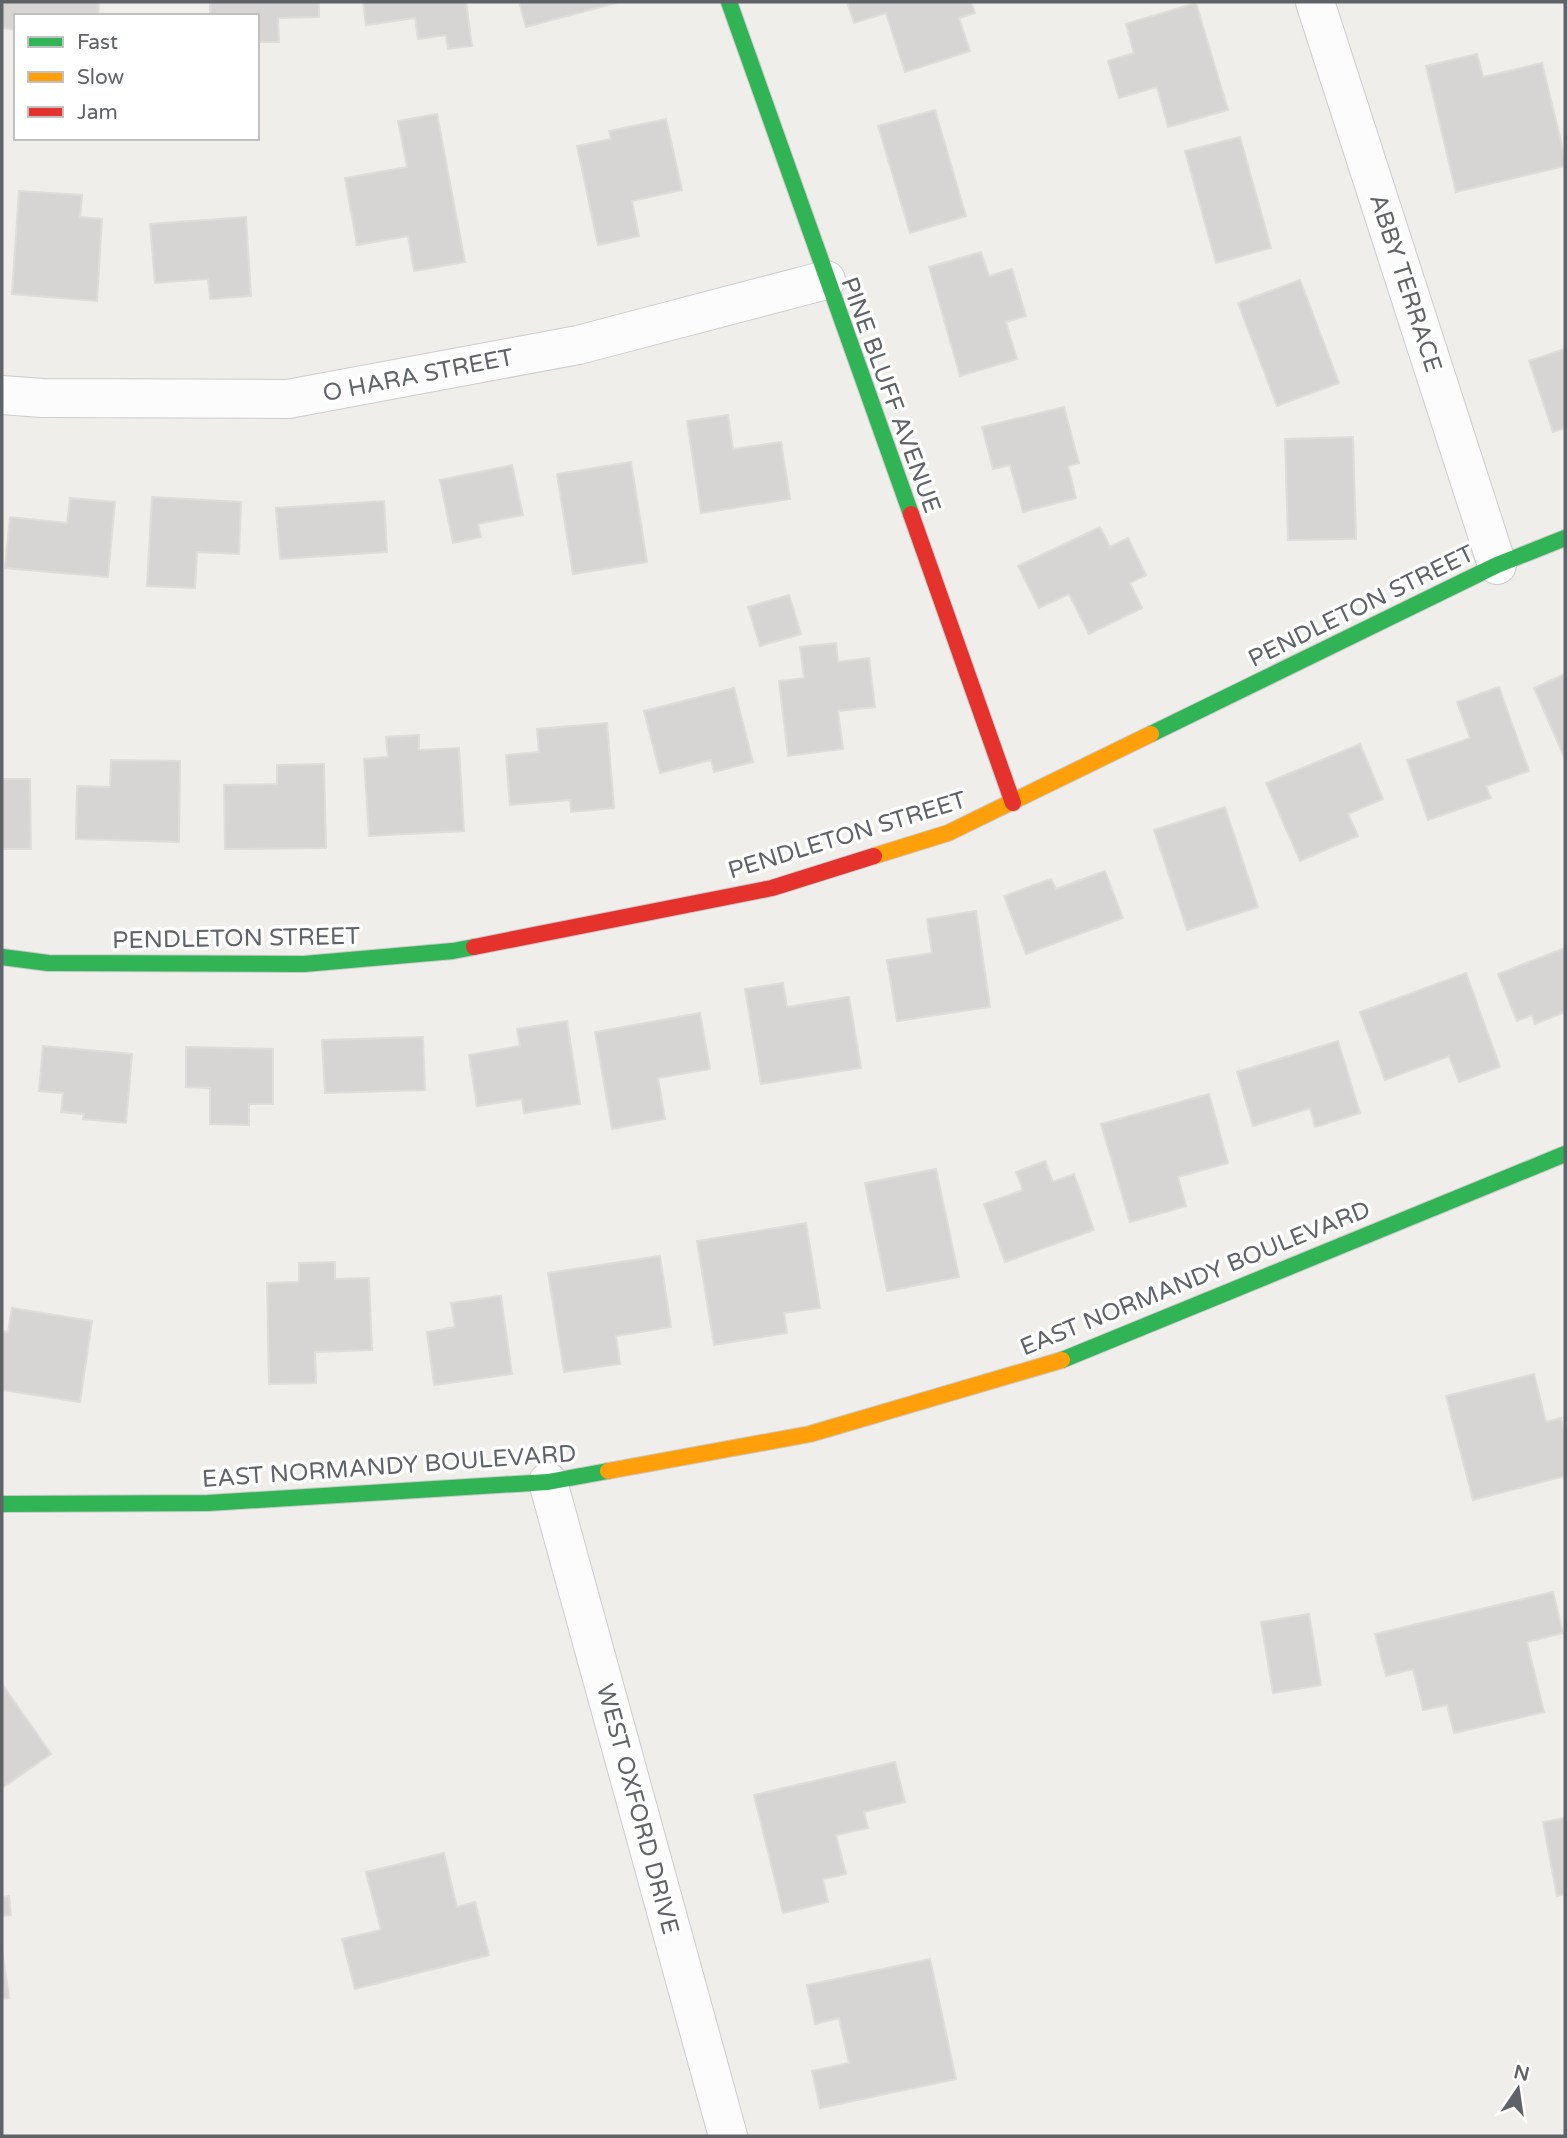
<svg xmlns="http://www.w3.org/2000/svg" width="1567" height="2138" font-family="'Varela Round',sans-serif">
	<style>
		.building { fill: #d6d5d3; stroke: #deddd9; stroke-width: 2 }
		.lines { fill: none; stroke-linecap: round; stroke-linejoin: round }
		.street-casing { stroke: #cbcccc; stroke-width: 40 }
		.fast-casing { stroke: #cacacb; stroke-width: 18 }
		.slow-casing { stroke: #cacacb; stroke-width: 18 }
		.jam-casing { stroke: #cacacb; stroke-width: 18 }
		.street { stroke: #fdfcfc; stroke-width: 38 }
		.fast { stroke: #30b455; stroke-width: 16 }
		.slow { stroke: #ff9f0a; stroke-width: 16 }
		.jam { stroke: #e5322d; stroke-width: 16 }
		.labels { text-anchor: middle; stroke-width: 7; stroke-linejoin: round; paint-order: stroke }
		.street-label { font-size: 24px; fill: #5f6368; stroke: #fff }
	</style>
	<rect width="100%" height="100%" fill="#efeeea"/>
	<g class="building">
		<path d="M2,2H99L98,16H16V30L2,28Z"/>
		<path d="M210,2H319V17L278,18L279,42H257V16H210Z"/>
		<path d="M363,2H466L472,46L448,49L446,35L418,39L415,18L366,25Z"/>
		<path d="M519,2H616V3L526,27Z"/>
		<path d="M847,2H971L975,13L959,18L970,51L905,72L886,13L854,23Z"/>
		<path d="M1196,3L1228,110L1168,127L1157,87L1119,98L1108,61L1134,53L1126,24Z"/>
		<path d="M1477,54L1483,77L1542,63L1565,158V166L1456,192L1426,66Z"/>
		<path d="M935,110L966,216L910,233L878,126Z"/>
		<path d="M437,114L465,262L414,271L408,236L357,245L345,178L407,167L398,121Z"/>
		<path d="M666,119L682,190L632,201L639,236L598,245L577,146L611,139L609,131Z"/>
		<path d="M1240,137L1271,248L1216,263L1185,151Z"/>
		<path d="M19,191L82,195L80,217L102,219L97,301L12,294Z"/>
		<path d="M246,217L251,296L210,299L208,279L155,283L150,224Z"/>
		<path d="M981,252L989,276L1012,269L1026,316L1006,322L1017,359L960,376L929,267Z"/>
		<path d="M1300,280L1339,383L1277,406L1238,303Z"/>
		<path d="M1565,349V428L1553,432L1529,361Z"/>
		<path d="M1064,407L1079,463L1068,466L1076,498L1023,512L1010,465L993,469L982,427Z"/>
		<path d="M728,415L733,449L781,442L790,499L701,513L687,421Z"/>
		<path d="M1353,437L1356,539L1288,540L1285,439Z"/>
		<path d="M631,462L647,562L573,574L557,474Z"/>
		<path d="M512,465L523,515L478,524L481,537L453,543L440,480Z"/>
		<path d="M152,497L241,502L239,554L197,552L195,588L147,586Z"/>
		<path d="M70,498L115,502L108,577L5,568L10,517L67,523Z"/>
		<path d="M384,501L387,552L280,559L276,508Z"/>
		<path d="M1100,527L1110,547L1128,538L1146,575L1130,583L1142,608L1089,634L1069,594L1039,608L1018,566Z"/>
		<path d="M789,595L801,634L760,646L748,607Z"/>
		<path d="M836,643L838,662L869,658L875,707L838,711L843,749L788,756L779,681L804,678L800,647Z"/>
		<path d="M1565,674V759L1534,688Z"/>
		<path d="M1499,687L1529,771L1486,786L1491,798L1428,820L1407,760L1470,738L1457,702Z"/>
		<path d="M734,688L753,762L714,772L711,760L660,773L644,711Z"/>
		<path d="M607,723L614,808L571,812L570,800L510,805L506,755L539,752L537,729Z"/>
		<path d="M419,735V750L459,748L464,831L369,836L364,759L388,757L386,737Z"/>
		<path d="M1360,744L1383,799L1348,814L1358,836L1300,861L1266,783Z"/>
		<path d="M111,760L180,761L179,842L76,839L77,786L110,787Z"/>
		<path d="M324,764L326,848L225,849L224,785L277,784V765Z"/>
		<path d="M2,779H30L31,849H2Z"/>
		<path d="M1225,807L1258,907L1187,930L1154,830Z"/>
		<path d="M1105,871L1123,918L1026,954L1004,896L1051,879L1056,889Z"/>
		<path d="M976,911L990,1007L897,1021L887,960L932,953L927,919Z"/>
		<path d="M1565,948V1012L1535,1024L1532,1015L1517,1021L1498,974Z"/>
		<path d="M1466,973L1500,1067L1459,1082L1449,1056L1385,1080L1360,1012Z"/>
		<path d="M783,983L787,1007L849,997L861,1068L761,1084L745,989Z"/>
		<path d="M700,1013L710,1069L658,1078L665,1119L612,1129L595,1032Z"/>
		<path d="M567,1021L580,1104L524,1113L522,1099L477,1106L469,1055L520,1046L517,1029Z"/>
		<path d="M423,1037L425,1090L325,1093L322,1040Z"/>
		<path d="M1338,1041L1360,1113L1315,1127L1310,1108L1253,1126L1237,1072Z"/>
		<path d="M43,1046L132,1054L126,1123L83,1119L84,1114L61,1112L63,1093L39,1091Z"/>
		<path d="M186,1047L273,1049V1104H249V1125L210,1124V1088L186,1087Z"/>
		<path d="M1209,1094L1228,1163L1178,1177L1186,1206L1130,1222L1101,1124Z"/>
		<path d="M1045,1161L1053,1182L1074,1174L1094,1230L1005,1262L984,1204L1023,1190L1016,1172Z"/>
		<path d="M936,1169L959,1277L887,1291L865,1183Z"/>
		<path d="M806,1223L820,1308L784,1313L787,1333L714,1345L697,1241Z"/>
		<path d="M660,1256L671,1327L616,1336L620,1364L564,1372L548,1273Z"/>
		<path d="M335,1262V1279L369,1278L372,1350L315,1352L316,1383L269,1384L267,1283L299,1282V1263Z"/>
		<path d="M501,1296L512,1374L434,1385L427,1332L455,1327L451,1303Z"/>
		<path d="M12,1308L92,1321L80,1402L2,1390V1331L8,1332Z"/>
		<path d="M1534,1374L1546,1422L1561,1418L1565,1435V1476L1473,1500L1446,1396Z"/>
		<path d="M1553,1592L1563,1633L1527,1642L1544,1712L1454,1733L1447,1705L1423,1710L1413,1669L1386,1676L1375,1634Z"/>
		<path d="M1309,1614L1321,1685L1273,1693L1261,1622Z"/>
		<path d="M2,1684L51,1754L2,1788Z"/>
		<path d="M895,1762L905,1802L864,1812L868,1828L836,1835L846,1874L823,1879L828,1902L783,1913L754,1795Z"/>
		<path d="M1565,1818V1894L1557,1896L1543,1822Z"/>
		<path d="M444,1853L457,1907L475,1902L489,1955L355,1989L342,1939L381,1930L366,1872Z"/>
		<path d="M9,1896L11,1915L2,1916V1897Z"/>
		<path d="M2,1949L9,1998L2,1999Z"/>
		<path d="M930,1959L956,2079L820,2108L812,2071L849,2063L839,2018L815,2024L807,1985Z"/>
	</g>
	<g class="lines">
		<g class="street-casing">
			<g id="street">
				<path d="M1315,2L1497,565"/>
				<path d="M2,395L42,398L288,399L578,345L826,280"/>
				<path d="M548,1482L728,2136"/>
			</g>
		</g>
		<g class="fast-casing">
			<g id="fast">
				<path d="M729,2L911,514"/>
				<path d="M1151,734L1497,565L1565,538"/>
				<path d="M2,957L48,963L304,964L453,951L474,947"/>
				<path d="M1062,1360L1565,1154"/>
				<path d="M2,1504L208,1503L548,1482L608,1471"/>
			</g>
		</g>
		<g class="slow-casing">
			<g id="slow">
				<path d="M874,856L948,833L1151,734"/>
				<path d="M608,1471L810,1434L1062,1360"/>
			</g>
		</g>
		<g class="jam-casing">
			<g id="jam">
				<path d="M911,514L1013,803"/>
				<path d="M474,947L772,888L874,856"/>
			</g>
		</g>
		<use href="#street" class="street"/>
		<use href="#fast" class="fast"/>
		<use href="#slow" class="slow"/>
		<use href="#jam" class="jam"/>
	</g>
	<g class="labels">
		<g class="street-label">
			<text transform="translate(1406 283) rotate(72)" y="8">ABBY TERRACE</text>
			<text transform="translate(418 375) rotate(-11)" y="8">O HARA STREET</text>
			<text transform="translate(891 395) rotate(70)" y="8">PINE BLUFF AVENUE</text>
			<text transform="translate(1361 606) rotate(-26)" y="8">PENDLETON STREET</text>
			<text transform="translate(847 835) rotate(-17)" y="8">PENDLETON STREET</text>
			<text transform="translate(236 938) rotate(-1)" y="8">PENDLETON STREET</text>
			<text transform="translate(1195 1278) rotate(-22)" y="8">EAST NORMANDY BOULEVARD</text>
			<text transform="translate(389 1466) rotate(-4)" y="8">EAST NORMANDY BOULEVARD</text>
			<text transform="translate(638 1809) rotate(75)" y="8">WEST OXFORD DRIVE</text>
		</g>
	</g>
	<rect width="1567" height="2138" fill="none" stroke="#5f6368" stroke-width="7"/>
	<rect x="14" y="14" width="245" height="126" fill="#ffffff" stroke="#bfc1c3" stroke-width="2"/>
	<rect x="28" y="37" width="35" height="10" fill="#30b455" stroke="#bfc1c3" stroke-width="2"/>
	<text x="77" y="49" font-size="21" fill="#5f6368">Fast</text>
	<rect x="28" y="72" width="35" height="10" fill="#ff9f0a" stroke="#bfc1c3" stroke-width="2"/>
	<text x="77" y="84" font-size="21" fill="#5f6368">Slow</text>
	<rect x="28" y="107" width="35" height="10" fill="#e5322d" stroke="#bfc1c3" stroke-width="2"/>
	<text x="77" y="119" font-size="21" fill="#5f6368">Jam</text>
	<g transform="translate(1518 2089) rotate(13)" stroke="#ffffff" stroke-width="5" paint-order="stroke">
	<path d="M0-5L12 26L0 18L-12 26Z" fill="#5f6368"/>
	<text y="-10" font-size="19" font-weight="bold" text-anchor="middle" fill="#5f6368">N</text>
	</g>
</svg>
